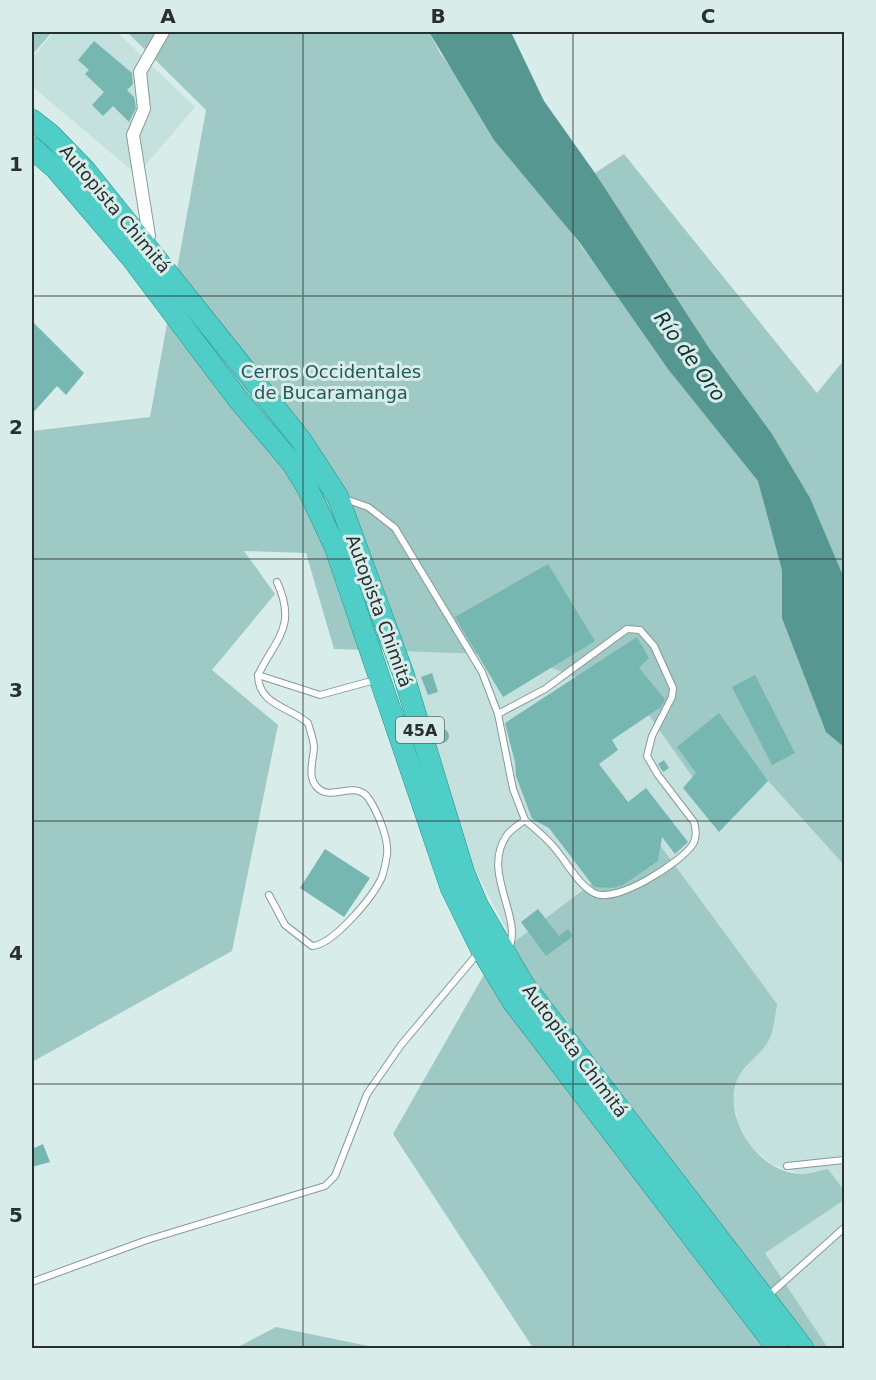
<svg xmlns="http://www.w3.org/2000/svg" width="876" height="1380" font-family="'DejaVu Sans',sans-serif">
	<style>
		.built { fill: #c4e1de }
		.green { fill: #9fc9c5 }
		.water { fill: #579791 }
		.building { fill: #76b7b1 }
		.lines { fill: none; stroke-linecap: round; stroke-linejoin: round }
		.service-casing { stroke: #869a98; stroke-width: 8 }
		.minor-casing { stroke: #869a98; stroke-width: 14 }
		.trunk-casing { stroke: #248f89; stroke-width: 22 }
		.service { stroke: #fff; stroke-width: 6 }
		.minor { stroke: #fff; stroke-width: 12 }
		.trunk { stroke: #4ecec7; stroke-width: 21 }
		.grid { fill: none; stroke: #28302f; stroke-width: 1.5; stroke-opacity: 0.55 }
		.labels { text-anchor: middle; stroke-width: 6; stroke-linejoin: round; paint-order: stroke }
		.shield { fill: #d8edea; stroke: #5d6967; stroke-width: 1.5 }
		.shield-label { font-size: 16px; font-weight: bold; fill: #28302f }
		.street-label { font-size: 18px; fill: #28302f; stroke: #d8edea }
		.park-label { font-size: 18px; fill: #225955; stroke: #d8edea }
		.water-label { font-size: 20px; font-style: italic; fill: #113230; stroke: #d8edea }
		.neatline { fill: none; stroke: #28302f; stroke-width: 2 }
		.grid-label { font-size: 20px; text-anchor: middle; font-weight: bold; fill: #28302f }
	</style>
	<rect width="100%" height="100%" fill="#d8edea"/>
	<g class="built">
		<path d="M54,32H117L195,107L137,175L32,86V58Z"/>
		<path d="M560,421L770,782L844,865V1190L828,1169L800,1174L772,1164L751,1147L739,1126L733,1101L737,1078L769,1040L529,972L471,862L366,547Z"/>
		<path d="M844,1200V1348H828L765,1252Z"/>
	</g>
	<g class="green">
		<path d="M32,32H52L32,55Z"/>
		<path d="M127,32H429L440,53L623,303L652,264L595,173L624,154L817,393L844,360V865L762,774L715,809L639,701L518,655L334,649L306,553L244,551L275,594L212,670L278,725L232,951L32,1062V431L150,417L206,110Z"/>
		<path d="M654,837L777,1004C775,1015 774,1030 769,1040C761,1055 743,1065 737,1080C722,1119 759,1173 801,1174C810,1174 820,1170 828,1169L844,1190V1200L765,1253L828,1348H533L393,1134L494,957Z"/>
		<path d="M276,1327L378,1348H236Z"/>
	</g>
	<path class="water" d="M429,32H511L544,101L595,173L709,348L772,434L810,498L844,578V747L826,732L782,618V570L758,481L668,369L580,243L494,140Z"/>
	<g class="building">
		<path d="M94,41L132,73L133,84L127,90L134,97L136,108L129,122L113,106L103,116L92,105L104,92L85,74L89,70L78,60Z"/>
		<path d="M32,321L84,373L66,395L57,386L32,414Z"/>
		<path d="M548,564L595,641L503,697L455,617Z"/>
		<path d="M637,637L649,658L639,668L665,699L661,707L612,740L618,750L599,764L628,802L646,788L688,842L675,854L662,837L658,861L623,885L613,888L594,887L549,828L532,819L516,776L515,762L505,723Z"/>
		<path d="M432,673L438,692L428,695L421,677Z"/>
		<path d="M755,675L795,753L772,765L732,687Z"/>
		<path d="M719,713L768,781L719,832L683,788L696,773L677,747Z"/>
		<circle cx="442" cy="736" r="7"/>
		<path d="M664,760L669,768L663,772L658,764Z"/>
		<path d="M325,849L370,878L344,917L300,888Z"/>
		<path d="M538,909L559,936L568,929L573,936L546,956L521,922Z"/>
		<path d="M43,1144L50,1162L32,1167V1149Z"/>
	</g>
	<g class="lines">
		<g class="service-casing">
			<g id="service">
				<path d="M345,499L368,507L395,528L482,672L498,714L545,689L627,629L640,630L654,646L673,688L672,697L652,736L647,756L658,775L694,822C696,829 697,837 693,844C682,862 615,905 594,893C576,883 566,860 552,845C544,836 534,828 525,820C520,824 511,829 507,835C480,873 525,918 508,950"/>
				<path d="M258,675L320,695L375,680"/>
				<path d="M498,714L513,789L525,820"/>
				<path d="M269,895L285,925L312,946C333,945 373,897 382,877C384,871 386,862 387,855C389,839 378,813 369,799C355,778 330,804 316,786C307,775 314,758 314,746C313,738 310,730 308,723C290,707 258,705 258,675C277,637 297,626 277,582"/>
				<path d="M787,1166L844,1160"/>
				<path d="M32,1282L147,1240L325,1186L335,1176L367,1094L401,1045L479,952"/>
				<path d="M769,1295L844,1228"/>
			</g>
		</g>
		<g class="minor-casing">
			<path id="minor" d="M146,244L149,236L133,135L144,109L140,72L163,32"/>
		</g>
		<g class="trunk-casing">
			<g id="trunk">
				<path d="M32,120L51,135L86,171L301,440L338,497L403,673L464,873L478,906L524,985L803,1348"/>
				<path d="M32,148L56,169L130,256L237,398L292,463L307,487L335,547L451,888L481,949L513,1002L777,1348"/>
			</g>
		</g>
		<use href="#service" class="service"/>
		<use href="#minor" class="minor"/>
		<use href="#trunk" class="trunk"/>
	</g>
	<path class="grid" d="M303,32V1348M573,32V1348M32,296H844M32,559H844M32,821H844M32,1084H844"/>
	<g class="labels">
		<rect class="shield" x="396" y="717" width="48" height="26" rx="4.5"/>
		<g class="shield-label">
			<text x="420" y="736">45A</text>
		</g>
		<g class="street-label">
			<text transform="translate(115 209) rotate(50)" y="6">Autopista Chimitá</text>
			<text transform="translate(379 611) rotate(70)" y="6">Autopista Chimitá</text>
			<text transform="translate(575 1051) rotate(53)" y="6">Autopista Chimitá</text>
		</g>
		<g class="park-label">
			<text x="331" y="378">Cerros Occidentales<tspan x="331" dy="21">de Bucaramanga</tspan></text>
		</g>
		<g class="water-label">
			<text transform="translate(690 356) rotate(54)" y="7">Río de Oro</text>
		</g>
	</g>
	<rect width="876" height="1380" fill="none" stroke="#d8edea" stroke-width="66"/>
	<rect x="33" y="33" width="810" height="1314" class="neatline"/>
	<g class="grid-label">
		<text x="168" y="23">A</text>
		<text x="438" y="23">B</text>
		<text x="708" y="23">C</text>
		<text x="16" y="171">1</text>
		<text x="16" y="434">2</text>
		<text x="16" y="697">3</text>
		<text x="16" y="960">4</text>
		<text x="16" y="1222">5</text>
	</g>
</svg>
